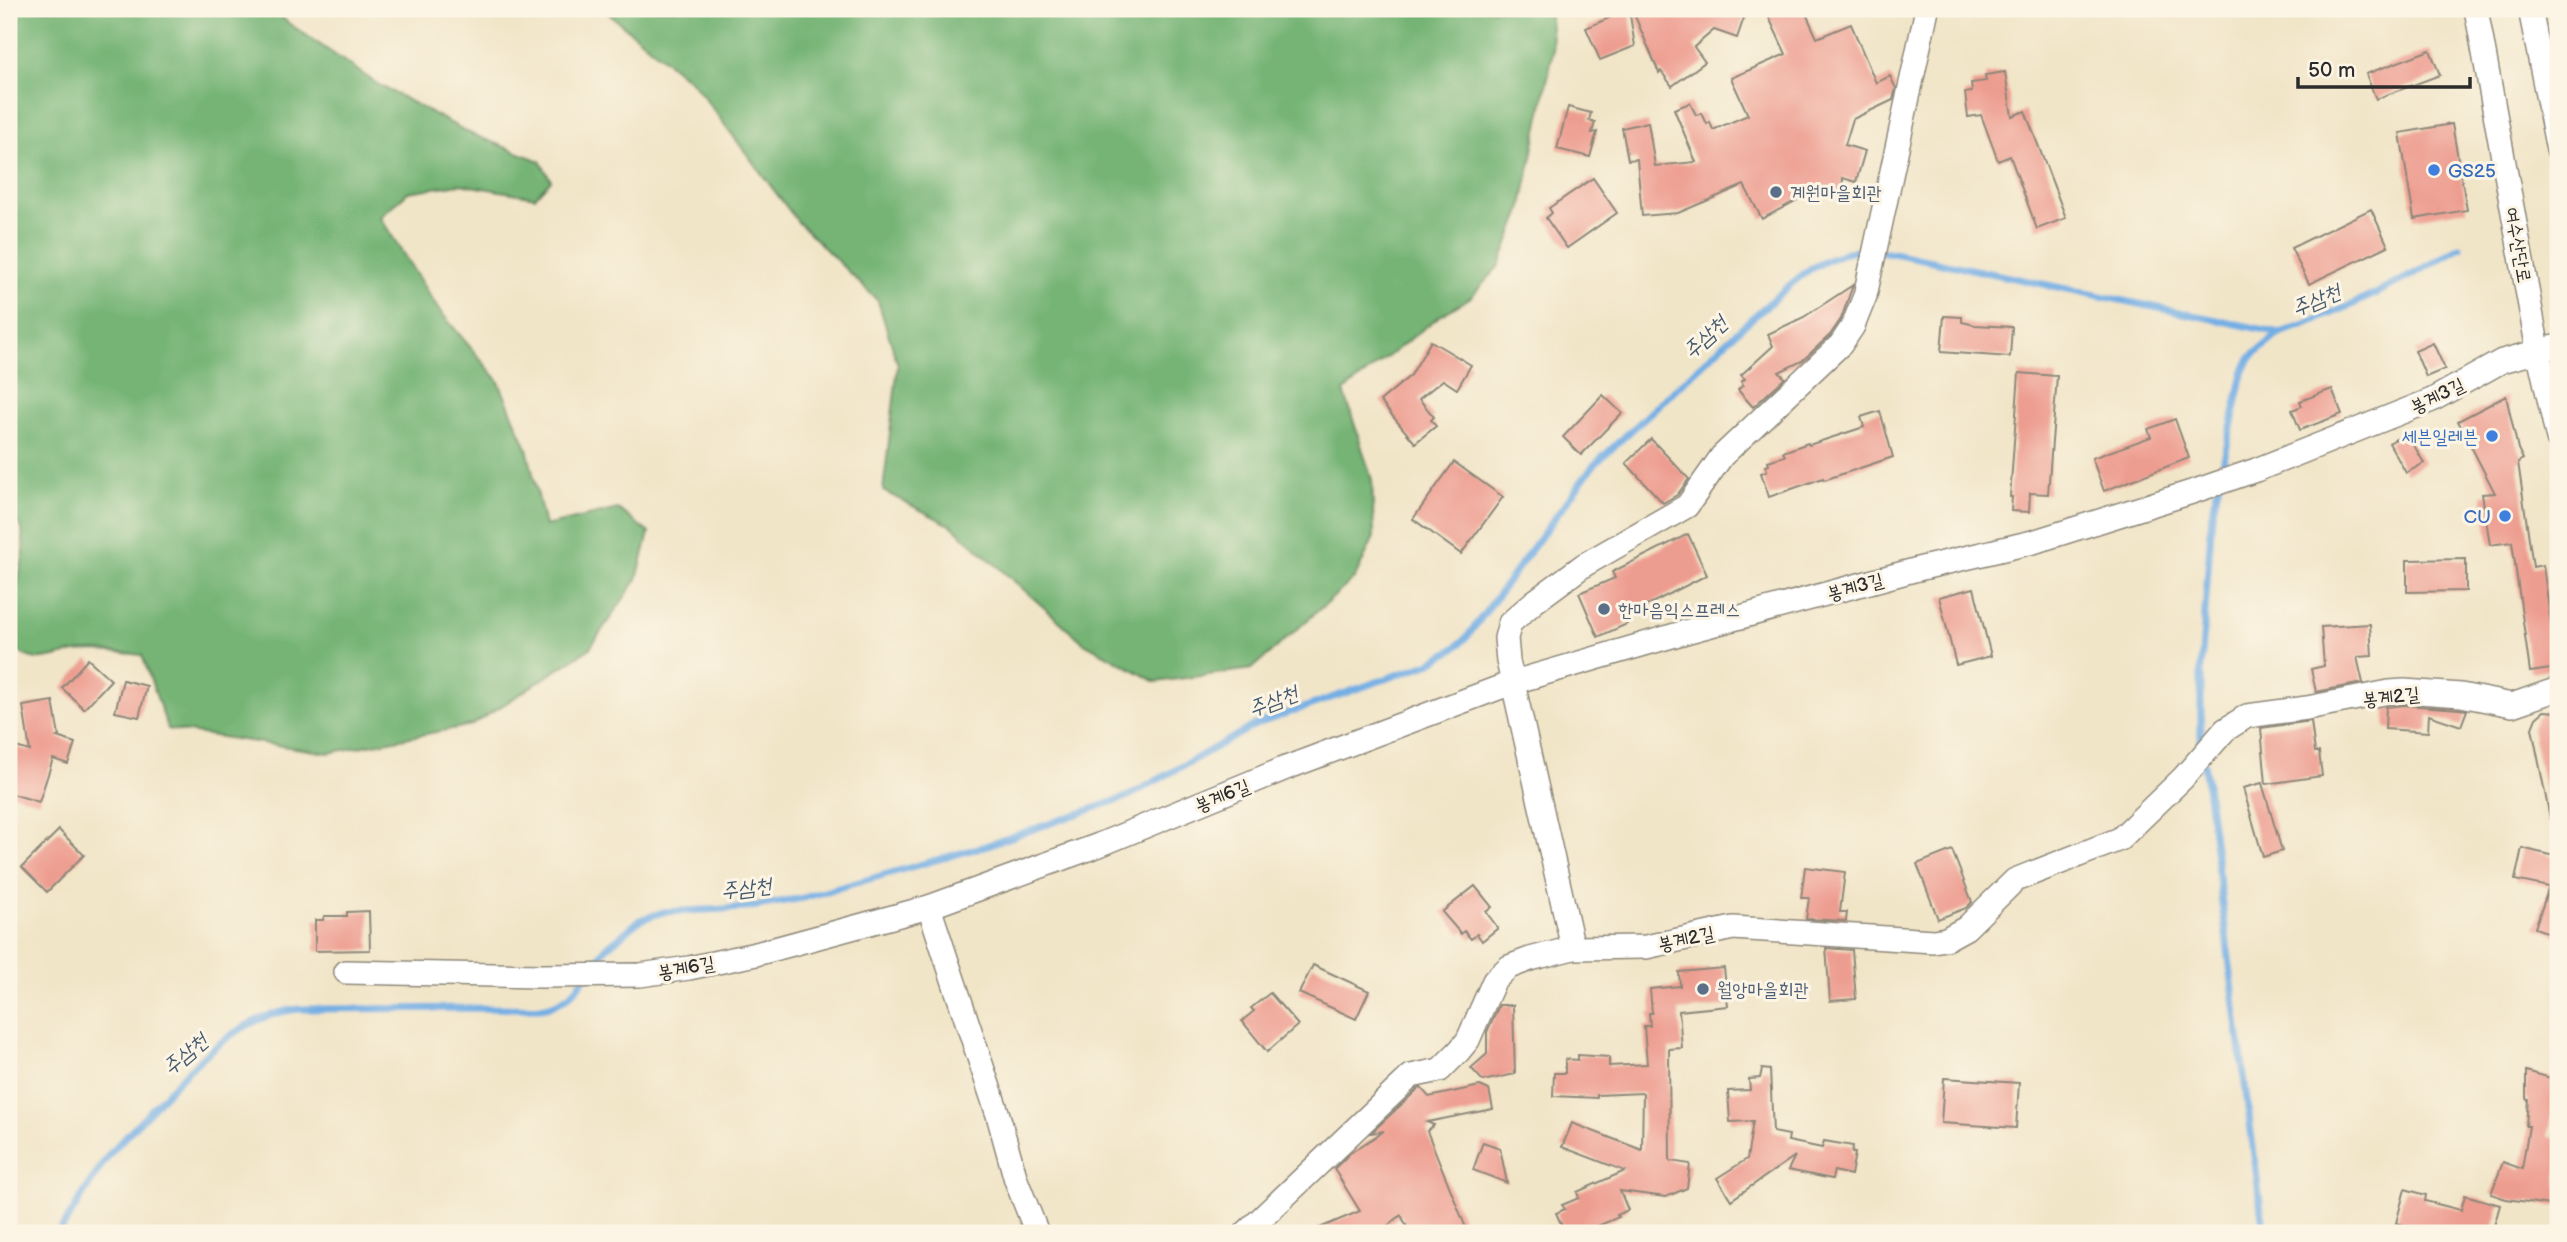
<svg xmlns="http://www.w3.org/2000/svg" width="2567" height="1242" font-family="'Balsamiq Sans','Poor Story',sans-serif">
	<style>
		.forest { fill: #74b475; stroke: #507050; stroke-width: 2 }
		.lines { fill: none; stroke-linecap: round; stroke-linejoin: round }
		.stream { stroke: #73aee4; stroke-width: 7 }
		.building { fill: #ed9d90 }
		.minor-casing { stroke: #8e887a; stroke-width: 26 }
		.minor { stroke: #fff; stroke-width: 23 }
		.shop-dot { fill: #3f7fe0; stroke: #fcf5e5; stroke-width: 2.5 }
		.service-dot { fill: #5c6f8a; stroke: #fcf5e5; stroke-width: 2.5 }
		.labels { text-anchor: middle; stroke-width: 6; stroke-linejoin: round; paint-order: stroke }
		.shop-label { font-size: 19px; fill: #366cbe; stroke: #fcf5e5; text-anchor: end }
		.service-label { font-size: 19px; fill: #4e5e75; stroke: #fcf5e5; text-anchor: start }
		.street-label { font-size: 19px; fill: #2b2b2b; stroke: #fcf5e5 }
		.water-label { font-size: 21px; font-style: italic; fill: #44596c; stroke: #fcf5e5 }
	</style>
	<rect width="100%" height="100%" fill="#fcf5e5"/>
	<filter id="ink" filterUnits="userSpaceOnUse"><feTurbulence type="fractalNoise" baseFrequency=".0143" numOctaves="2"/><feDisplacementMap in="SourceGraphic" scale="14" xChannelSelector="R" yChannelSelector="G"/><feConvolveMatrix kernelMatrix="1 2 1 2 8 2 1 2 1" color-interpolation-filters="sRGB"/></filter>
	<filter id="wash" filterUnits="userSpaceOnUse"><feTurbulence type="fractalNoise" baseFrequency=".00686" numOctaves="4" result="noise"/><feDisplacementMap in="SourceGraphic" scale="28" xChannelSelector="R" yChannelSelector="G"/><feGaussianBlur stdDeviation="1.57" result="paint"/><feColorMatrix in="noise" values="0 0 0 0 0 0 0 0 0 0 0 0 0 0 0 0 0 1.4 0 .05"/><feComposite in="paint" operator="in"/></filter>
	<g filter="url(#wash)">
		<rect width="100%" height="100%" fill="#f1e5c8"/>
		<g class="forest">
			<path d="M9,9H273L287,22L379,85L469,133L540,161L551,180L535,197L460,184L408,192L380,217L438,309L498,380L527,448L545,526L618,509L649,533L637,579L589,649L472,725L328,753L168,729L142,655C124,653 105,651 87,651C53,652 40,672 10,645L9,622L24,553L22,529L9,510Z"/>
			<path d="M603,9H1549L1553,51L1521,211L1499,266L1471,297L1437,318L1344,391L1372,480L1374,537L1355,578L1252,669L1156,682L1084,643L952,526L883,491L898,365L878,301L798,222L694,84Z"/>
		</g>
		<g class="lines">
			<g class="stream">
				<path d="M2201,747V668L2212,514L2243,373L2250,358L2280,333"/>
				<path d="M2204,762L2264,1233"/>
				<path d="M590,970L605,949L640,920L663,912L745,908L803,898L985,846L1129,796L1257,724L1428,664L1454,649L1467,637L1593,466L1742,327L1791,284L1810,269L1832,258L1847,252L1870,250L1893,253L2280,333C2343,312 2403,282 2460,247"/>
				<path d="M59,1233C75,1208 91,1181 108,1156C120,1141 135,1127 148,1113C189,1069 237,1014 300,1009L540,1008C560,1005 571,997 583,980"/>
			</g>
		</g>
		<g id="blocks">
			<g class="building">
				<path d="M1629,9L1635,46L1600,60L1586,28Z"/>
				<path d="M1632,9H1747L1737,38L1714,30L1694,47L1705,62L1672,86L1661,71L1659,73Z"/>
				<path d="M1765,9H1804L1817,38L1851,24L1876,83L1890,76L1896,88L1893,100L1853,119L1845,145L1865,151L1856,182L1843,178L1842,194L1810,193L1762,219L1744,185L1678,213L1642,216L1637,159L1628,160L1622,128L1648,122L1655,166L1696,162L1674,109L1690,103L1696,115L1702,113L1707,124L1710,122L1713,130L1748,115L1731,78L1786,54Z"/>
				<path d="M2430,50L2440,75L2376,99L2366,74Z"/>
				<path d="M2005,72L2012,116L2025,111L2066,218L2037,229L2010,156L1998,161L1981,115L1968,117L1965,93L1972,92L1971,83L1986,81L1985,75Z"/>
				<path d="M1568,107L1591,113L1589,120L1595,122L1592,133L1597,132L1590,157L1557,149Z"/>
				<path d="M2452,124L2467,210L2414,219L2400,133Z"/>
				<path d="M1593,178L1617,213L1567,248L1546,218L1552,213L1549,208Z"/>
				<path d="M2371,209L2388,246L2309,284L2291,248Z"/>
				<path d="M1853,285L1841,319L1830,335L1802,361L1779,372L1785,378L1753,407L1738,390L1743,385L1741,382L1745,379L1741,375L1773,346L1768,334L1804,317Z"/>
				<path d="M1944,316L1962,317V322L1975,325L2012,327L2010,357L1941,352Z"/>
				<path d="M1431,341L1471,365L1457,389L1443,380L1419,399L1434,417L1431,420L1436,426L1415,443L1380,401L1411,375Z"/>
				<path d="M2433,343L2445,369L2426,377L2415,351Z"/>
				<path d="M2019,373L2057,376L2048,494L2030,493L2029,512L2011,511L2012,497H2010Z"/>
				<path d="M2332,389L2342,414L2300,430L2292,410L2302,406L2300,401Z"/>
				<path d="M1603,395L1622,413L1581,455L1563,437Z"/>
				<path d="M2506,396L2518,449L2523,459L2518,462L2533,567L2543,565L2557,668L2530,672L2512,542L2490,545L2482,494L2495,493L2458,421Z"/>
				<path d="M1880,411L1893,457L1824,480L1823,478L1769,497L1761,473L1767,471L1766,466L1769,465L1768,461L1785,456L1783,452L1808,443L1809,445L1864,427L1861,417Z"/>
				<path d="M2175,419L2189,458L2104,491L2092,458L2151,437L2148,429Z"/>
				<path d="M2407,433L2424,463L2406,473L2389,443Z"/>
				<path d="M1651,439L1689,479L1677,495L1663,503L1626,463Z"/>
				<path d="M1454,462L1503,497L1461,554L1413,519Z"/>
				<path d="M1688,534L1707,575L1624,617L1627,624L1598,637L1579,593L1615,578L1612,572Z"/>
				<path d="M2466,559V591L2407,592V560Z"/>
				<path d="M1974,588L1991,656L1956,665L1939,597Z"/>
				<path d="M2370,624L2372,656L2357,657L2363,683L2316,692L2311,669L2324,666L2321,627Z"/>
				<path d="M88,659L111,680L84,709L62,688Z"/>
				<path d="M123,680L147,686L139,717L115,712Z"/>
				<path d="M53,701L59,736L57,737L75,743L68,764L53,759L39,802L9,793V745L30,751L23,706Z"/>
				<path d="M2404,705L2459,709L2467,710L2461,726L2429,715L2428,732L2385,729L2386,707Z"/>
				<path d="M2544,711L2558,712V817L2550,818L2532,728L2536,718Z"/>
				<path d="M2311,721L2315,752H2319L2322,776L2266,784L2261,728Z"/>
				<path d="M2262,783L2282,851L2263,857L2243,788Z"/>
				<path d="M59,830L84,855L47,892L22,867Z"/>
				<path d="M2522,848L2558,857V936L2535,928L2549,887L2515,880Z"/>
				<path d="M1952,850L1972,902L1966,908L1938,919L1917,864Z"/>
				<path d="M1805,867L1845,872L1840,912H1847L1846,921L1806,919L1809,898H1801Z"/>
				<path d="M1475,886L1492,907L1486,912L1498,928L1482,941L1477,934L1471,939L1464,931L1461,934L1442,912Z"/>
				<path d="M369,911L370,950L315,951V920H323L324,916H347V912Z"/>
				<path d="M1826,948L1852,950L1856,999L1830,1001Z"/>
				<path d="M1313,965L1369,991L1356,1019L1299,993Z"/>
				<path d="M1724,968L1728,1006L1679,1011L1682,1048L1669,1049L1670,1161L1690,1164L1687,1188L1666,1197L1620,1191L1628,1210L1617,1215L1619,1217L1581,1233H1565L1556,1213L1565,1209L1562,1205L1579,1198L1577,1192L1625,1171L1562,1147L1572,1123L1642,1150L1643,1093L1597,1095V1098L1553,1096L1554,1073H1565V1059L1578,1060V1055L1609,1057V1066L1647,1064L1644,1026H1650L1649,1013H1652L1650,989L1680,986L1679,972Z"/>
				<path d="M1270,993L1298,1025L1267,1052L1242,1021L1254,1011L1251,1008Z"/>
				<path d="M1499,1005H1513L1515,1074L1483,1081L1471,1068L1487,1054V1032Z"/>
				<path d="M1762,1069L1770,1070L1773,1132L1789,1135L1788,1141L1822,1148L1824,1141L1853,1146L1852,1153H1855L1851,1175L1834,1171L1832,1179L1788,1170L1795,1156L1731,1200L1717,1178L1747,1159L1753,1121L1730,1122L1728,1091L1750,1090L1749,1079L1760,1078Z"/>
				<path d="M2526,1071L2558,1080V1102H2555L2548,1137L2558,1138V1206L2506,1199L2491,1194L2503,1162L2522,1169L2529,1126H2526L2528,1099L2526,1098Z"/>
				<path d="M1944,1078L2019,1083L2016,1128L1941,1123Z"/>
				<path d="M1480,1086L1489,1090L1493,1109L1427,1122L1434,1125L1427,1131L1468,1233H1410L1401,1215L1379,1233H1308L1360,1211L1334,1169L1350,1153L1384,1131L1371,1133L1418,1089L1421,1088L1429,1097Z"/>
				<path d="M1483,1142L1500,1148L1507,1183L1473,1170Z"/>
				<path d="M2405,1189L2426,1195L2425,1201L2461,1210L2465,1195L2500,1205L2492,1233H2437L2396,1223Z"/>
			</g>
		</g>
	</g>
	<g filter="url(#ink)">
		<use href="#blocks" fill-opacity="0" stroke="#8e887a" stroke-width="2"/>
		<g class="lines">
			<g class="minor-casing">
				<g id="minor">
					<path d="M2476,9L2538,350L2558,439"/>
					<path d="M2530,9L2558,150"/>
					<path d="M929,907L998,1115L1016,1180L1037,1233"/>
					<path d="M1573,948L1508,661L1506,638L1510,623L1534,602L1584,565L1687,506L1722,456L1841,344L1853,326L1865,296L1927,9"/>
					<path d="M346,972L542,976L640,975L689,968L756,954L929,907L1099,845L1286,768L1514,682L1689,631L1918,569L2033,542L2195,491L2256,470L2432,400L2502,361L2558,346"/>
					<path d="M1246,1233L1411,1076L1440,1070L1459,1051L1468,1040L1494,981L1502,973L1509,967L1530,959L1573,948L1646,947L1733,928L1933,941L1946,939L1966,928L2015,880L2120,839L2183,778L2225,730L2247,716L2307,708L2389,692L2404,691L2461,695L2512,705L2558,689"/>
				</g>
			</g>
			<use href="#minor" class="minor"/>
		</g>
	</g>
	<g class="shop-dot">
		<circle cx="2434" cy="170" r="7"/>
		<circle cx="2492" cy="436" r="7"/>
		<circle cx="2505" cy="516" r="7"/>
	</g>
	<g class="service-dot">
		<circle cx="1776" cy="192" r="7"/>
		<circle cx="1604" cy="609" r="7"/>
		<circle cx="1703" cy="989" r="7"/>
	</g>
	<g class="labels">
		<g class="shop-label">
			<text x="2448" y="177" text-anchor="start">GS25</text>
			<text x="2478" y="443">세븐일레븐</text>
			<text x="2491" y="523">CU</text>
		</g>
		<g class="service-label">
			<text x="1790" y="199">계원마을회관</text>
			<text x="1618" y="616">한마음익스프레스</text>
			<text x="1717" y="996">월앙마을회관</text>
		</g>
		<g class="street-label">
			<text transform="translate(2519 245) rotate(80)" y="7">여수산단로</text>
			<text transform="translate(2437 395) rotate(-26)" y="7">봉계3길</text>
			<text transform="translate(1855 586) rotate(-15)" y="7">봉계3길</text>
			<text transform="translate(2391 696) rotate(-6)" y="7">봉계2길</text>
			<text transform="translate(1222 795) rotate(-22)" y="7">봉계6길</text>
			<text transform="translate(1686 938) rotate(-12)" y="7">봉계2길</text>
			<text transform="translate(686 967) rotate(-10)" y="7">봉계6길</text>
		</g>
		<g class="water-label">
			<text transform="translate(2316 300) rotate(-23)" y="7">주삼천</text>
			<text transform="translate(1705 337) rotate(-43)" y="7">주삼천</text>
			<text transform="translate(1273 701) rotate(-21)" y="7">주삼천</text>
			<text transform="translate(746 888) rotate(-7)" y="7">주삼천</text>
			<text transform="translate(185 1054) rotate(-40)" y="7">주삼천</text>
		</g>
	</g>
	<rect width="2567" height="1242" fill="none" stroke="#fcf5e5" stroke-width="35"/>
	<path d="M2298 77v10h172v-10" fill="none" stroke="#2b2b2b" stroke-width="3.5"/>
	<text x="2308" y="77" font-size="21" fill="#2b2b2b" stroke="#fcf5e5" stroke-width="5" paint-order="stroke">50 m</text>
</svg>
